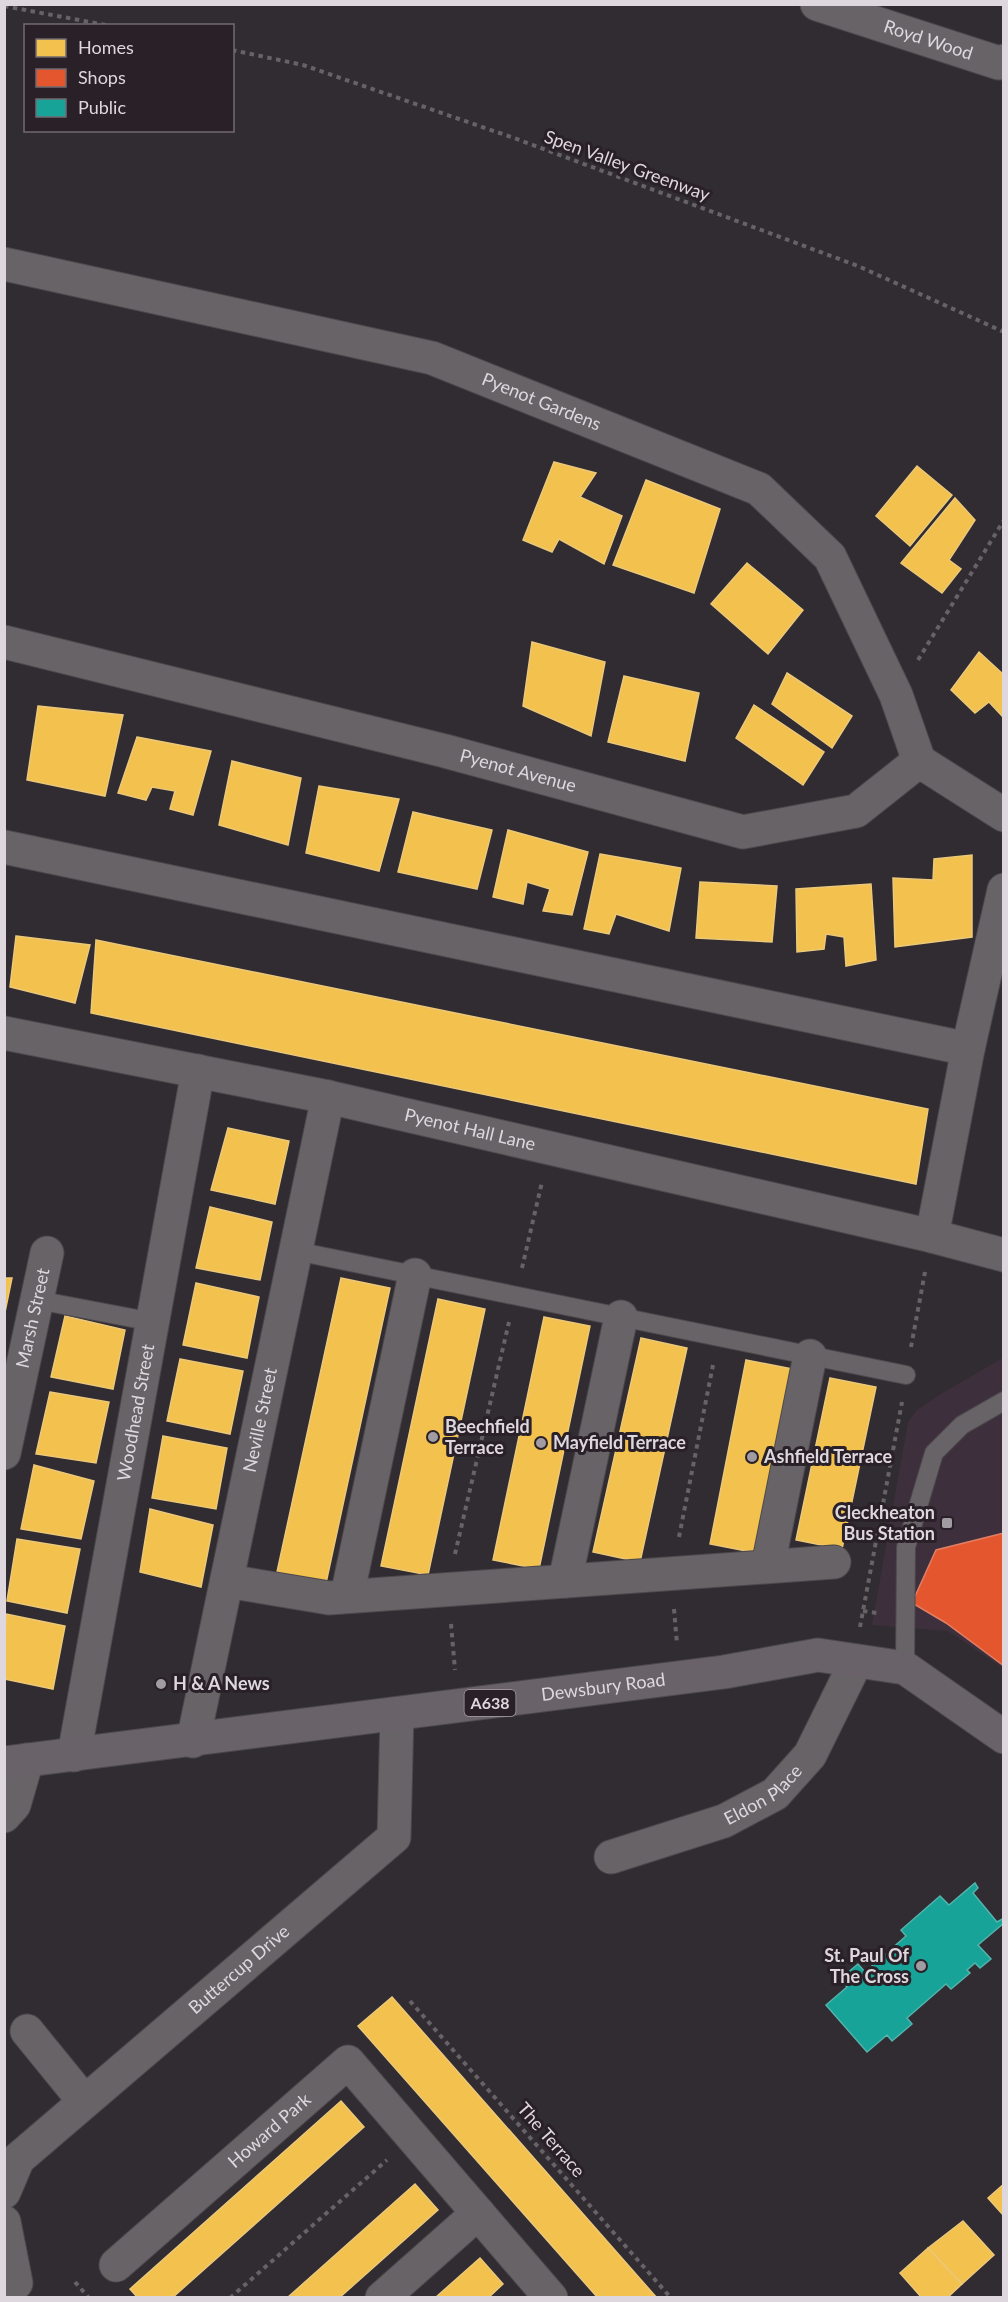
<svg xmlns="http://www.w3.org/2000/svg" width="1008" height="2302" font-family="Lato,sans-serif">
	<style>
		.built { fill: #3d303c }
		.homes { fill: #f2c14e; stroke: #ecc879; stroke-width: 1.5 }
		.shops { fill: #e4572e; stroke: #e27e63; stroke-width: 1.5 }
		.public { fill: #17a398; stroke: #53b3ad; stroke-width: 1.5 }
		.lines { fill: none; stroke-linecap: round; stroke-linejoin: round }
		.service-casing { stroke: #4c484c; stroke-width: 20 }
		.minor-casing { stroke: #4c484c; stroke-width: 35 }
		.primary-casing { stroke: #4c484c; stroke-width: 35 }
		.path { stroke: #666266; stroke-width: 4; stroke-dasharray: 4.5 4.5; stroke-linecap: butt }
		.service { stroke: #686367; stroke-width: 18 }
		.minor { stroke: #686367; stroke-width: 33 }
		.primary { stroke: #696369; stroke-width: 33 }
		.poi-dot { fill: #a19ca1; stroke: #292028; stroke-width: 2 }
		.labels { text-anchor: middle; stroke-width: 6; stroke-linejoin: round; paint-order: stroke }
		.shield { fill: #292028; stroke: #a8a1a7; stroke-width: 1.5 }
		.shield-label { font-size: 16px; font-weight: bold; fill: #ded8de }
		.street-label { font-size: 18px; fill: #ded8de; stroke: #292028 }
		.poi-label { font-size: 18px; font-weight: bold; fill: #ded8de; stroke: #292028; text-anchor: start }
	</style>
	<rect width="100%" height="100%" fill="#312c31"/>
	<path class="built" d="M1003,1358V1668L948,1631L872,1625L908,1422L917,1410L944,1392Z"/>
	<g class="homes">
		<path d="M554,462L596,473L580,497L622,516L604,564L559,539L552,552L523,540Z"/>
		<path d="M917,466L952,495L910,546L876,516Z"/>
		<path d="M646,480L720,509L694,593L613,565Z"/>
		<path d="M955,498L975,520L949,560L961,569L942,593L901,563Z"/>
		<path d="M747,563L803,610L768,654L711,604Z"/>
		<path d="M532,642L605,662L591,736L523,706Z"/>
		<path d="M979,652L1004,675V718L989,702L975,713L951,690Z"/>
		<path d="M787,673L852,716L832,748L772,704Z"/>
		<path d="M624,676L699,693L685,761L608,742Z"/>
		<path d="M754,705L824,752L803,785L736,738Z"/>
		<path d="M38,706L123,715L105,796L27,780Z"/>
		<path d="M137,737L211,751L193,815L170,809L175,791L152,787L146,800L118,793Z"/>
		<path d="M232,761L301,778L288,845L219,825Z"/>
		<path d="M319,786L399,799L379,871L306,853Z"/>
		<path d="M413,812L492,830L477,889L398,872Z"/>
		<path d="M508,830L588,852L572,915L543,911L550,889L527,882L523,904L493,897Z"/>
		<path d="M600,854L681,868L669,931L616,914L609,934L584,929Z"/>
		<path d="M972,855V937L895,947L893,878L933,880L934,859Z"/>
		<path d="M700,882L777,886L772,942L696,938Z"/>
		<path d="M871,884L876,960L846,966L844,937L826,934L824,949L797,952L796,889Z"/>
		<path d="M16,936L90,945L75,1003L10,987Z"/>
		<path d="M96,940L928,1109L916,1184L91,1013Z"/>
		<path d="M228,1128L289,1141L275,1204L211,1190Z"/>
		<path d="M210,1207L272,1222L260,1280L196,1268Z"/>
		<path d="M4,1278H12L4,1317Z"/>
		<path d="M341,1278L390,1288L326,1583L277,1572Z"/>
		<path d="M196,1283L259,1297L247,1358L183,1345Z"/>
		<path d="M438,1299L485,1309L428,1575L381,1566Z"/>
		<path d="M65,1316L125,1330L113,1389L51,1377Z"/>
		<path d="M544,1317L590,1326L539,1569L493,1560Z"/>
		<path d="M641,1338L687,1348L640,1562L593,1552Z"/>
		<path d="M180,1359L243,1371L230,1434L167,1421Z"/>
		<path d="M746,1360L793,1369L757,1553L710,1544Z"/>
		<path d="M830,1378L876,1387L842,1549L796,1540Z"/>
		<path d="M50,1392L109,1402L96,1463L36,1454Z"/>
		<path d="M163,1436L227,1448L216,1509L152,1498Z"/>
		<path d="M34,1465L94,1481L81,1539L21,1529Z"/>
		<path d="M150,1509L213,1525L201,1587L140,1572Z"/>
		<path d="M17,1539L80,1549L67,1613L7,1601Z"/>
		<path d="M6,1614L65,1626L53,1689L4,1679Z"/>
		<path d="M392,1997L657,2298H598L358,2026Z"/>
		<path d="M341,2101L364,2127L172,2298H138L130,2289Z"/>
		<path d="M415,2184L438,2210L339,2298H287Z"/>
		<path d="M1004,2184V2216L988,2198Z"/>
		<path d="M963,2221L994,2255L962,2284L928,2248Z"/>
		<path d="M928,2248L962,2284L947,2298H922L900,2273Z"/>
		<path d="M480,2258L503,2284L488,2298H435Z"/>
	</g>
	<path class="shops" d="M1004,1533V1666L946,1623L912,1603L936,1550Z"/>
	<path class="public" d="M975,1883L978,1888L973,1893L997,1922L1004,1918V1923L978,1945L991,1959L980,1968L975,1963L967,1970L970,1973L951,1989L946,1984L907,2018L912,2024L892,2041L887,2035L867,2052L826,2005L847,1987L840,1979L858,1964L865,1972L906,1936L901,1930L940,1896L949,1905Z"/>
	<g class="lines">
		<g class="service-casing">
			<g id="service">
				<path d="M296,1251L906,1375"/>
				<path d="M37,1300L153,1322"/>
				<path d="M905,1668L906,1547L934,1453L962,1425L1004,1401"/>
			</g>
		</g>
		<g class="minor-casing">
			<g id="minor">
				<path id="s1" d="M817,4L999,63L1004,61"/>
				<path id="s2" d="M4,264L432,358L759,489L830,557L896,695L919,761"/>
				<path id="s3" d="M4,642L445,751L743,832L856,811L919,761L1004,815"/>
				<path d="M4,847L968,1049"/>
				<path id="s4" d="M4,1033L328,1097L932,1236L1004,1255"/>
				<path d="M932,1236L968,1049L1004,890"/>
				<path id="s5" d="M4,1453L47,1253"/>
				<path d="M768,1566L810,1356"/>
				<path d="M227,1581L329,1598L834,1562"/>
				<path d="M565,1581L621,1317"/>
				<path d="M347,1596L415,1275"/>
				<path id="s6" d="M193,1741L328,1097"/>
				<path id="s7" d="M74,1755L198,1071"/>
				<path d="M4,1816L14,1805L27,1760"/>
				<path id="s8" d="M611,1857L724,1821L775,1794L810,1755L853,1668L855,1661"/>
				<path d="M27,2031L84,2101"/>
				<path id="s9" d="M4,2192L18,2159L394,1837L397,1714"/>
				<path d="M4,2222L16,2283"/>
				<path id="s10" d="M116,2265L348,2062L551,2298"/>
				<path d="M382,2298L478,2213"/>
			</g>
		</g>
		<g class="primary-casing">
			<g id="primary">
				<path id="s11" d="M4,1763L724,1672L818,1655L905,1668L1004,1737"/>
			</g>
		</g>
		<g class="path">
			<path d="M4,6L111,26"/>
			<path d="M232,50L303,65L514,138L858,266L1004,332"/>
			<path d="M918,660L1004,520"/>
			<path d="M522,1268L542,1182"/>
			<path d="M911,1347L925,1272"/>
			<path d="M679,1537L713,1365"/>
			<path d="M455,1554L509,1322"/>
			<path d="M674,1609L677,1644"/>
			<path d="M863,1611L877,1613"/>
			<path d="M451,1624L455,1670"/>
			<path d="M860,1627L902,1402"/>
			<path d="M410,2001L671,2298"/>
			<path d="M75,2282L89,2298"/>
			<path d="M230,2298L387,2160"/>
		</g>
		<use href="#service" class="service"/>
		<use href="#minor" class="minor"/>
		<use href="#primary" class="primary"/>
	</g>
	<g class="poi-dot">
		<circle cx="433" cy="1437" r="6"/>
		<circle cx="541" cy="1443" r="6"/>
		<circle cx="752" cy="1457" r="6"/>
		<rect x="941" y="1517" width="12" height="12" rx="3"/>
		<circle cx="161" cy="1684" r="6"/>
		<circle cx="921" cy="1966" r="6"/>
	</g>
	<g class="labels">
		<rect class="shield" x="464.5" y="1690" width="51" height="26" rx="4.5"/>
		<g class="shield-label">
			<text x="490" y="1709">A638</text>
		</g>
		<g class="street-label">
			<text dy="6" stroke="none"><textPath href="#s1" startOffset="117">Royd Wood</textPath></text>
			<text transform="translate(627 166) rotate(20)" y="6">Spen Valley Greenway</text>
			<text dy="6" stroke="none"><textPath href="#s2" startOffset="556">Pyenot Gardens</textPath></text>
			<text dy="6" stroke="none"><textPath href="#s3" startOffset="530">Pyenot Avenue</textPath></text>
			<text dy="6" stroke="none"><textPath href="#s4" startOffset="476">Pyenot Hall Lane</textPath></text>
			<text dy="6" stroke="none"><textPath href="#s5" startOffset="138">Marsh Street</textPath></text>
			<text dy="6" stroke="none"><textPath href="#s7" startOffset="348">Woodhead Street</textPath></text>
			<text dy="6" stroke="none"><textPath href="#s6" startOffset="328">Neville Street</textPath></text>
			<text dy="6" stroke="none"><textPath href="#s11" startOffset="604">Dewsbury Road</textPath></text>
			<text dy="6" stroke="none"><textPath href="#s8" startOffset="166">Eldon Place</textPath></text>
			<text dy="6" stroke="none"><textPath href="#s9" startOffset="327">Buttercup Drive</textPath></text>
			<text dy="6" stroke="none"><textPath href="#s10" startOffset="204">Howard Park</textPath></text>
			<text transform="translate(551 2140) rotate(49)" y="6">The Terrace</text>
		</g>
		<g class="poi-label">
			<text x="445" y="1433">Beechfield<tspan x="445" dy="21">Terrace</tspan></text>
			<text x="553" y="1449">Mayfield Terrace</text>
			<text x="764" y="1463">Ashfield Terrace</text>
			<text x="935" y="1519" text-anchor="end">Cleckheaton<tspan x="935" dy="21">Bus Station</tspan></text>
			<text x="173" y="1690">H &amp; A News</text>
			<text x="909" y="1962" text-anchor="end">St. Paul Of<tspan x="909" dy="21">The Cross</tspan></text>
		</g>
	</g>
	<rect width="1008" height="2302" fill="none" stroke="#ded8de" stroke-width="12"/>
	<rect x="24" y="24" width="210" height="108" fill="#292028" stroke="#716a71" stroke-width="1.5"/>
	<rect x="36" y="39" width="30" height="18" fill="#f2c14e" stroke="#716a71" stroke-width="1.5"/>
	<text x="78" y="54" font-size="18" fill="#ded8de">Homes</text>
	<rect x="36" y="69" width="30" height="18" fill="#e4572e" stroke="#716a71" stroke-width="1.5"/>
	<text x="78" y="84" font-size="18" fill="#ded8de">Shops</text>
	<rect x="36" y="99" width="30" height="18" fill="#17a398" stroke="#716a71" stroke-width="1.5"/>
	<text x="78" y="114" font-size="18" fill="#ded8de">Public</text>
</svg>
